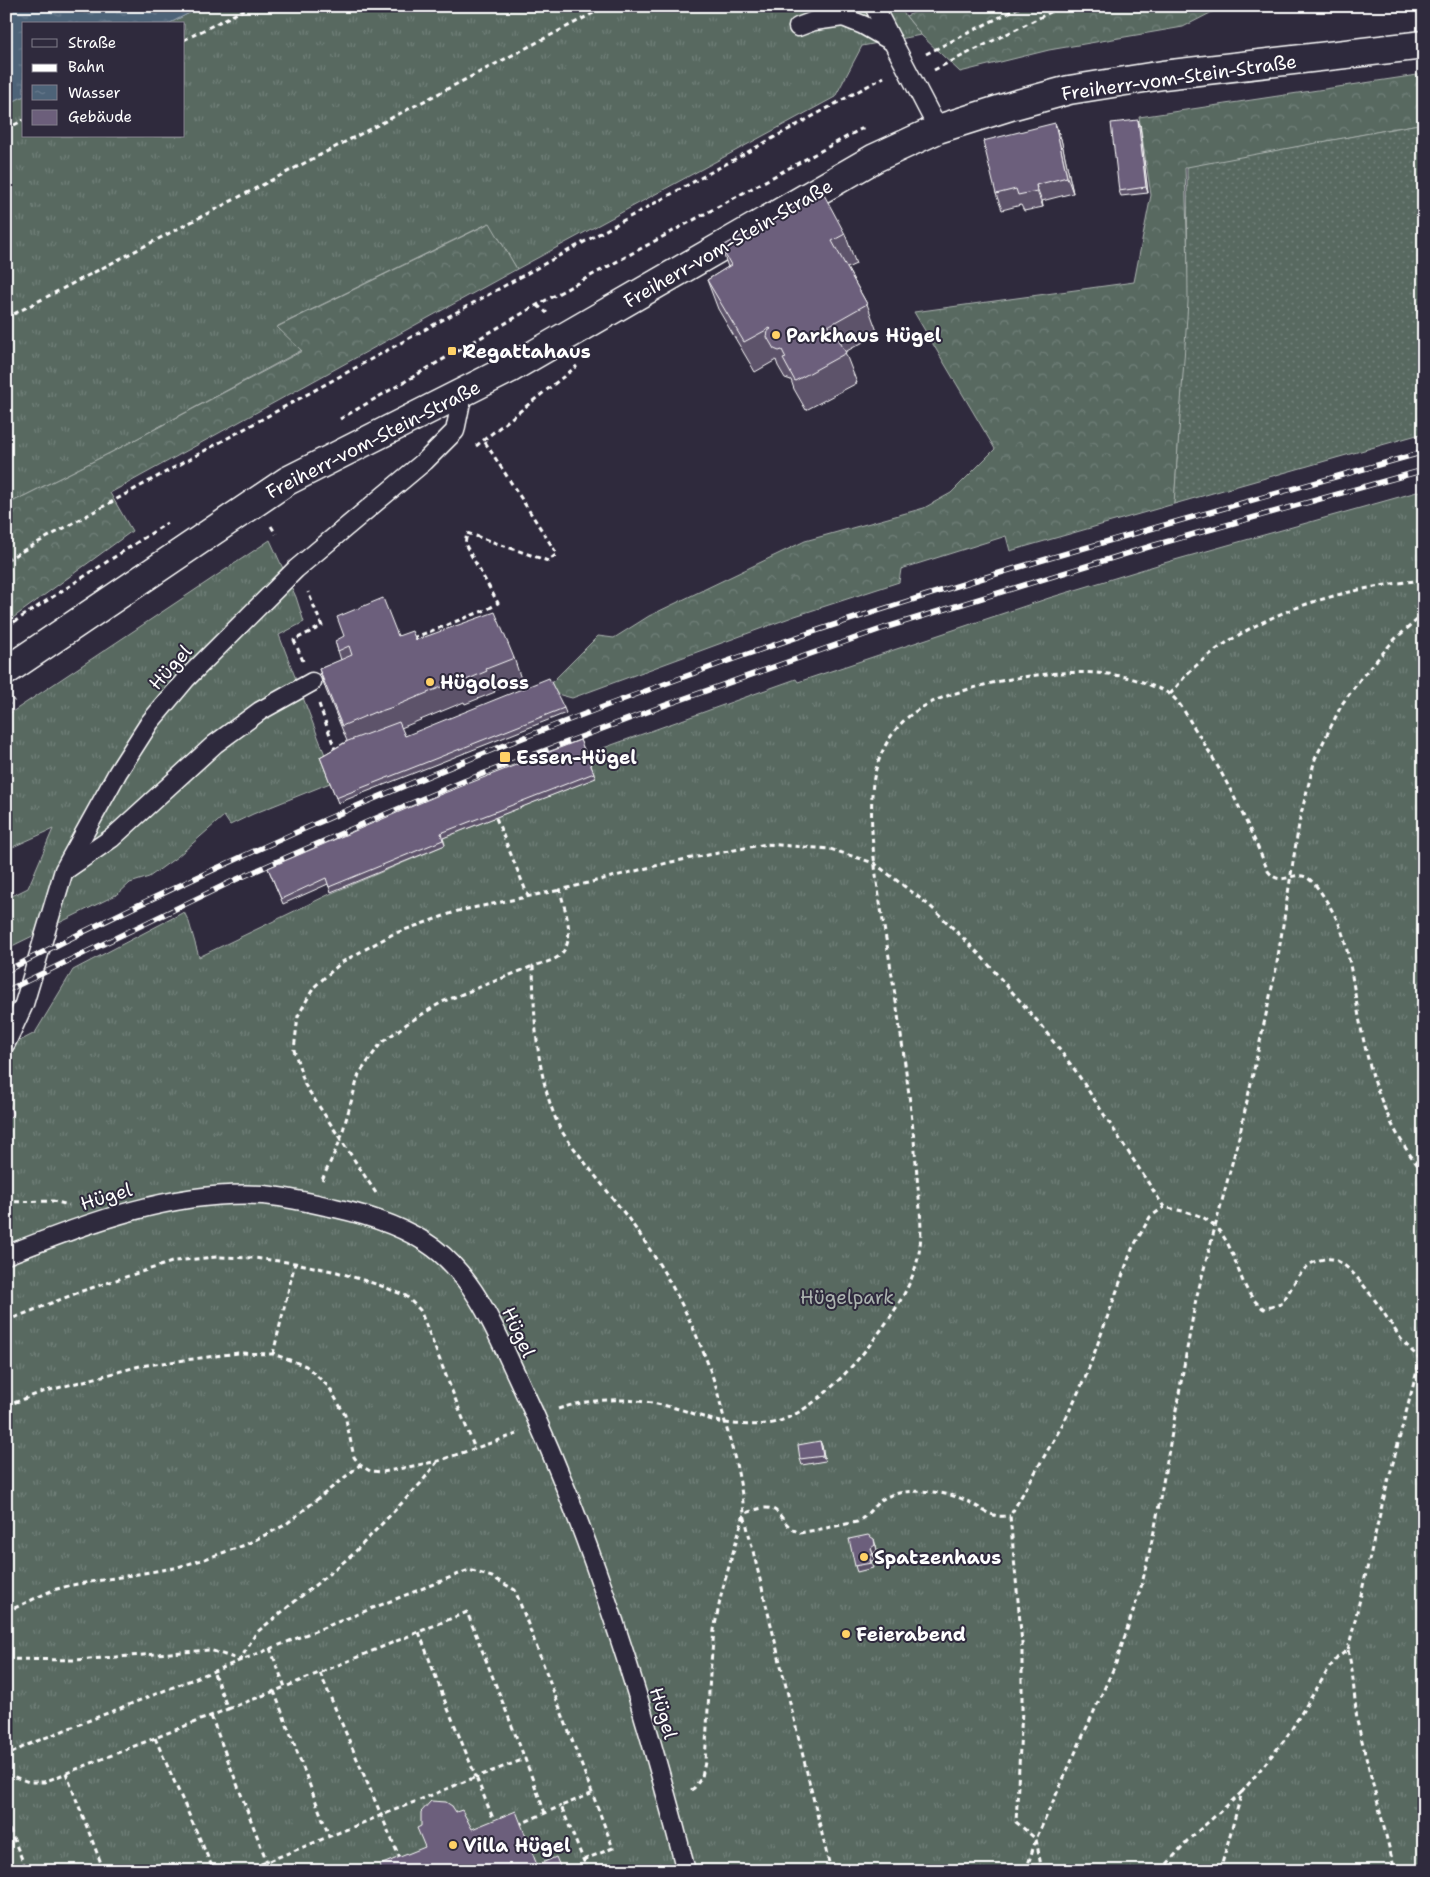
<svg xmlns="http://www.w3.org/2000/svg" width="1430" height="1877" font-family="'Shantell Sans',sans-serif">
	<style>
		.grass { fill: url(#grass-tufts); stroke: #acb4b0 }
		.forest { fill: url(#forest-crowns); stroke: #acb4b0 }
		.garden { fill: url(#garden-dots); stroke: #acb4b0 }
		.water { fill: url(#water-ripples); stroke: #94a1ae }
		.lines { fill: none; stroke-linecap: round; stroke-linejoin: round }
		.service-casing { stroke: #fff; stroke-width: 21 }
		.secondary-casing { stroke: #fff; stroke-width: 31 }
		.path { stroke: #fff; stroke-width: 3; stroke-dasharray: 5 4; stroke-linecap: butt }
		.service { stroke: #2f2a3d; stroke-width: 18 }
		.secondary { stroke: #2f2a3d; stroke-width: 28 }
		.rail-casing { stroke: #fff; stroke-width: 5.5 }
		.rail { stroke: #2f2a3d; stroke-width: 4; stroke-dasharray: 11; stroke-linecap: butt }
		.wall { fill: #5d526a; stroke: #fff }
		.shaded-wall { fill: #4c4256; stroke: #fff }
		.building { fill: #6c5f7b; stroke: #fff }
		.poi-dot { fill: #ffd166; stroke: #2f2a3d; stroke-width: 2 }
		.labels { text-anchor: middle; stroke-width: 4; stroke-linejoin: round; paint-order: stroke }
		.street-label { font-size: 19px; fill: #fff; stroke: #2f2a3d }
		.poi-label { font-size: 19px; font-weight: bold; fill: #fff; stroke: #2f2a3d; text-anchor: start }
		.park-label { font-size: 19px; fill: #acb4b0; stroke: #2f2a3d }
	</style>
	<defs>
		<pattern id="grass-tufts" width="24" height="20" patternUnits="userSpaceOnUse" patternTransform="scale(1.25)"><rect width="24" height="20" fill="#586961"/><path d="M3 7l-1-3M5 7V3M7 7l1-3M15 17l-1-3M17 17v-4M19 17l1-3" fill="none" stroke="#718079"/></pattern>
		<pattern id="forest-crowns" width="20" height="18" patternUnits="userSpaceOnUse" patternTransform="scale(1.25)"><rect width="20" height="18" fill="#586961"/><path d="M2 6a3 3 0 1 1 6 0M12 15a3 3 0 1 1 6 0" fill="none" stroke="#718079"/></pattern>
		<pattern id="garden-dots" width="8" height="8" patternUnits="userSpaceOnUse" patternTransform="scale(1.25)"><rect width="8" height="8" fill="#586961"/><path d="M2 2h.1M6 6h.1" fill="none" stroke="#718079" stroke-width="1.8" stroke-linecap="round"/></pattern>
		<pattern id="water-ripples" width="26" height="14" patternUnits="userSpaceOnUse" patternTransform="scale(1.25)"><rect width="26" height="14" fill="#4d6378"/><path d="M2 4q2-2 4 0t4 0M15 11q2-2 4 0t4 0" fill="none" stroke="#687a8c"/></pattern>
	</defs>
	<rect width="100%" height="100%" fill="#2f2a3d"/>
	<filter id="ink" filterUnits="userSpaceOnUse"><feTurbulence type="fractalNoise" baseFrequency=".02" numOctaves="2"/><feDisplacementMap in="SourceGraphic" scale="10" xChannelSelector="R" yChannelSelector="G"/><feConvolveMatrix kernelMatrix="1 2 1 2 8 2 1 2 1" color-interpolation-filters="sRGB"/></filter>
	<g filter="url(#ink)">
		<g class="grass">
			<path d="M203,6H898L921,35L862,46L835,97L517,269L489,223L278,326L302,350L112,452L6,505V105L24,96V136H184V24H168Z"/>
			<path d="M1424,490V1871H6V1048L35,1033L73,970L184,912L189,922L199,957L332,893L445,845L443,838L590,780L581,756L796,679L798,682L1049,598L1164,563Z"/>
			<path d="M270,540L296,597L304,622L279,635L335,781L253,814L230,825L224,816L177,857L149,877L130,883L118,894L6,949V899L28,888L53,829L6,850V716Z"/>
		</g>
		<g class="forest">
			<path d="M931,6H1224L1183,27L1049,50L960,72L921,35L906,16Z"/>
			<path d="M1424,74V123L1185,168L1189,299L1174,504L1010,551L1006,536L901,569L899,582L795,616L572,698L557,694L551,683L598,636L614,638L649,616L805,541L924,508L951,493L995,449L914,312L1134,282L1151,195L1139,117Z"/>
			<path d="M490,223L517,269L110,493L132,531L6,623V505L112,452L302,351L277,327Z"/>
		</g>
		<path class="garden" d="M1424,123V433L1174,504L1188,302L1187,167Z"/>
		<path class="water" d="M6,6H203L168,24H24V96L6,105Z"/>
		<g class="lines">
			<g class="service-casing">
				<g id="service">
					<path d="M828,6L843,17L863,25L893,42"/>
					<path d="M874,6L938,129"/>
					<path d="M798,27L814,21L843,17"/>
					<path d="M67,869L112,838L215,744L260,711L312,682"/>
					<path d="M6,1043L24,1004L64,870L118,772L150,722L186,679L296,569L425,461L455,431L463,392"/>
					<path d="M6,1255C89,1223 172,1190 263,1195C287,1197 311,1203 335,1208C367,1215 407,1228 434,1248C475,1279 495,1329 516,1374C591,1532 643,1702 686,1871"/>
				</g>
			</g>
			<g class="secondary-casing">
				<path id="secondary" d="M6,671L287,481L509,369L875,158L938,129L1014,105L1069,90L1163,75L1424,45"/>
			</g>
			<g class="path">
				<path d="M905,11L911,6"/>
				<path d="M184,40L251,6"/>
				<path d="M926,54L1022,6"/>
				<path d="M934,70L1063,6"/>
				<path d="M6,129L24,120"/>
				<path d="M537,305L547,313"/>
				<path d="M6,318L607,6"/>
				<path d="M340,419L537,305L861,129H866"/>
				<path d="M476,446L577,366"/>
				<path d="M271,526L276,534"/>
				<path d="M6,560L884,77"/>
				<path d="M6,627L167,523"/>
				<path d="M413,638L488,609L498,603L465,544L467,533L548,561L557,554L483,439"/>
				<path d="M303,661L294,640L322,626L308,592"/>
				<path d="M1170,694C1177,687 1183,678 1190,671C1255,612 1338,589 1424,580"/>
				<path d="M319,704L336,752"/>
				<path d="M6,706L14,700"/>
				<path d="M496,818L528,896"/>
				<path d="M322,1180L340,1141L359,1074L381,1043L408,1023L442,1002L533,966"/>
				<path d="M376,1193L305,1085L294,1050L298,1016L314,987L342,962L393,934L458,911L560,890"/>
				<path d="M6,1202L53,1201L69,1205"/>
				<path d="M6,1321L82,1291L175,1261L216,1257L254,1258L295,1263L337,1272L379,1285L406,1296L420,1310L475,1449"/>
				<path d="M273,1354L295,1263"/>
				<path d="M6,1406L39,1393L140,1366L238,1353L273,1354L306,1366L329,1387L345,1415L354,1457L360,1465L370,1471L383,1472L438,1461L517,1434"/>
				<path d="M558,1409C597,1396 636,1398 675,1408C692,1412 708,1420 725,1423C740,1425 762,1426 777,1422C818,1409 856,1364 881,1330C897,1308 912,1284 918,1258C924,1231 919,1203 917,1176C912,1105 901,1034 890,963C881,907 869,850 872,794C873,772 881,749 894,732C915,703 951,694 984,685C1029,673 1102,665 1145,683C1154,687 1165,690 1172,696C1181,704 1187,716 1193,726C1224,773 1246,819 1268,871C1281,888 1291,871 1306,877C1317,882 1334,913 1339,924C1349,949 1352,979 1357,1005C1367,1067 1383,1124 1424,1173"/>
				<path d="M6,1612L53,1590L72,1585L174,1568L202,1560L245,1545L285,1525L360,1465"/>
				<path d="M419,1632L446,1704L476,1777L525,1759L545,1813"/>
				<path d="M270,1648L285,1687L467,1612L525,1759"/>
				<path d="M1348,1650L1352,1670L1357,1721L1395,1871"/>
				<path d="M6,1659L76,1660L210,1650L240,1660L256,1633L351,1556L421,1483L437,1462"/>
				<path d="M320,1673L401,1861"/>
				<path d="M274,1691L329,1836"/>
				<path d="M228,1709L285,1687"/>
				<path d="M211,1716L267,1862"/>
				<path d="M155,1738L214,1871"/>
				<path d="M6,1760L10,1754L27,1745L469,1570L492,1577L515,1590L613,1848L583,1860"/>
				<path d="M66,1773L104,1871"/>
				<path d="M6,1774L29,1782H44L228,1709L213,1671"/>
				<path d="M691,1790L694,1788L702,1777L705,1762L710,1674L714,1630L722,1591L744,1514C786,1496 774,1523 800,1533L857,1522C868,1516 873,1505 883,1499C903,1486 947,1491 967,1501C976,1505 985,1513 994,1515C999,1517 1005,1516 1010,1516"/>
				<path d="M6,1821L27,1871"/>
				<path d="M518,1825L561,1806"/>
				<path d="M244,1871L476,1777L495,1823"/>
				<path d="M588,1871L561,1806L591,1794"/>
				<path d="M643,1871L660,1864"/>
				<path d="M831,1871L744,1514C742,1482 733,1452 725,1422C721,1407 718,1392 713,1378C694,1323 667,1272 633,1225C616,1201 597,1179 580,1156C572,1145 562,1134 557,1122C536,1072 534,1019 533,966C542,963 552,962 559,956C578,940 564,909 560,890L671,862L766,844L830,849L874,863L930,906L954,929L981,956L1039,1023L1075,1070L1164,1207C1176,1210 1193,1212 1204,1218C1242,1241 1232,1287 1264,1309L1281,1304C1292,1290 1297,1271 1314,1262C1319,1260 1326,1258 1332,1259C1354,1263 1388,1320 1401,1339C1407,1346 1413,1352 1419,1358"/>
				<path d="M1026,1871L1036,1839L1116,1663L1142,1584L1155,1527L1196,1299L1240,1133L1276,969L1300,818L1315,759L1342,704L1361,678L1395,639L1424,614"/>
				<path d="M1042,1871L1036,1839L1016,1822L1022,1710V1643L1010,1516L1064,1422L1086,1376L1132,1249L1150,1217L1164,1207"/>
				<path d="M1161,1871L1187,1841L1242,1792"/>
				<path d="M1220,1871L1242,1792L1286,1738L1330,1667L1338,1657L1348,1650L1382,1505L1424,1344"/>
			</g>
			<use href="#service" class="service"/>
			<use href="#secondary" class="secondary"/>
			<g class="rail-casing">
				<g id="rail">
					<path d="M6,971C238,851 479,750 725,662C954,581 1190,518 1424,452"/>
					<path d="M6,991L235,880L374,819L464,781L663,706L884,628L1155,545L1424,470"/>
				</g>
			</g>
			<use href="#rail" class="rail"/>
		</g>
		<g class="wall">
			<path d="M1055,123L1061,139L1073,193L1042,201L1043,207L1024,211L1021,205L1002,210L996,194Z"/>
			<path d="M1140,125L1148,193L1121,196L1119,191Z"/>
			<path d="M845,234L856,264L847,268L867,304L878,334L845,352L857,383L806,410L794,389L791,380L785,378L778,366L776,360L755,372L718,309L707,280L728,267L721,247Z"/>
			<path d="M398,636L514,658L521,679L494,690L495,692L465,704L464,702L401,728L405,736L564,708L566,713L338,803L320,757L347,741L326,690L319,669L341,660L335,641Z"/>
			<path d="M580,740L596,778L443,838L445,845L331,892L328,884L283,904L268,868Z"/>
			<path d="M820,1441L822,1446L825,1461L802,1465L800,1459Z"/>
			<path d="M876,1545L877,1550L873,1554L875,1560L871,1561L873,1568L857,1572L855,1566Z"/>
		</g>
		<g class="shaded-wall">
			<path d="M1138,120L1140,125L1148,193L1146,187Z"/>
			<path d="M1055,123L1061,139L1073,193L1067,177Z"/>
			<path d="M1036,185L1042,201L1043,207L1037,191Z"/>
			<path d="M9,1103L13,1114L6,1121V1106Z"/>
			<path d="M820,1441L822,1446L825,1461L823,1456Z"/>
			<path d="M874,1539L877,1550L873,1554L875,1560L871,1548Z"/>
		</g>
		<g class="building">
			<path d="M1138,120L1146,187L1119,191L1111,123Z"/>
			<path d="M1055,123L1067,177L1036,185L1037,191L1018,195L1016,189L996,194L983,141Z"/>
			<path d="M822,191L845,234L832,241L867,304L828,326L830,333L834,331L846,353L795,381L783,359L786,358L782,350L779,351L774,349L767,337L768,331L771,329L770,328L744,342L707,280L731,265L721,247Z"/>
			<path d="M383,598L398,636L412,631L416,640L495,612L514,658L486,669L487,671L457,684L456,681L393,707L375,713V712L342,726L319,669L352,655L349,646L338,651L335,641L344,636L337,617Z"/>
			<path d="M549,678L564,708L336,798L320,757L348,741L399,722L405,736Z"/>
			<path d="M580,740L594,773L441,833L443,840L329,887L326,878L281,899L268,868L434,797Z"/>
			<path d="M6,1100L9,1103L6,1106Z"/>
			<path d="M820,1441L823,1456L800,1459L798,1445Z"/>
			<path d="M868,1535L874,1539L875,1545L871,1548L873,1555H869L871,1563L855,1566L849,1539Z"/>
			<path d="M431,1801L446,1802L452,1806L456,1812L462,1810L472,1829L516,1811L537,1865L556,1857L562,1871H382L380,1865L425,1847L417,1828L421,1826V1812Z"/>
		</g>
	</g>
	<g class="poi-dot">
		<circle cx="776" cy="335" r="5"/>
		<rect x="447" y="346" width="10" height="10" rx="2.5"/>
		<circle cx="430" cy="682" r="5"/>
		<rect x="499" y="751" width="12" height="12" rx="2.5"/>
		<circle cx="864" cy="1557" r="5"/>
		<circle cx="846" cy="1634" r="5"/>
		<circle cx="453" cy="1845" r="5"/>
	</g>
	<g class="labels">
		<g class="street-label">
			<text transform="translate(1179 77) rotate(-8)" y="7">Freiherr-vom-Stein-Straße</text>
			<text transform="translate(728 243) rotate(-30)" y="7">Freiherr-vom-Stein-Straße</text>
			<text transform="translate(373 439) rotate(-27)" y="7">Freiherr-vom-Stein-Straße</text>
			<text transform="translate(170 667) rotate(-48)" y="7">Hügel</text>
			<text transform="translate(106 1196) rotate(-17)" y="7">Hügel</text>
			<text transform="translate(519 1332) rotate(65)" y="7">Hügel</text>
			<text transform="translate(664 1713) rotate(73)" y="7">Hügel</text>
		</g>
		<g class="poi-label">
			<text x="786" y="342">Parkhaus Hügel</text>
			<text x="462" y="358">Regattahaus</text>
			<text x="440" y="689">Hügoloss</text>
			<text x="516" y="764">Essen-Hügel</text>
			<text x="874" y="1564">Spatzenhaus</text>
			<text x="856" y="1641">Feierabend</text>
			<text x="463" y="1852">Villa Hügel</text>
		</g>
		<g class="park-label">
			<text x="847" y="1304">Hügelpark</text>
		</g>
	</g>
	<rect width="1430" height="1877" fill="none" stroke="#2f2a3d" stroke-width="25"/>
	<rect x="12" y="12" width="1405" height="1852" fill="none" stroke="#fff" stroke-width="2" filter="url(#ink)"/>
	<rect x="22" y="22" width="162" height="115" fill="#2f2a3d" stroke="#827f8b"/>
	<rect x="32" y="39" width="25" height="8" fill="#2f2a3d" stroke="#827f8b"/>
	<text x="68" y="48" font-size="15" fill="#ffffff">Straße</text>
	<rect x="32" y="64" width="25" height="8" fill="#ffffff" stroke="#827f8b"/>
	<text x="68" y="72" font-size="15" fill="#ffffff">Bahn</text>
	<rect x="32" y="85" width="25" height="15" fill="url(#water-ripples)" stroke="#827f8b"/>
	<text x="68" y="98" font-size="15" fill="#ffffff">Wasser</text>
	<rect x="32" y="110" width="25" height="15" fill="#6c5f7b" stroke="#827f8b"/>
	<text x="68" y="122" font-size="15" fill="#ffffff">Gebäude</text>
</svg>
